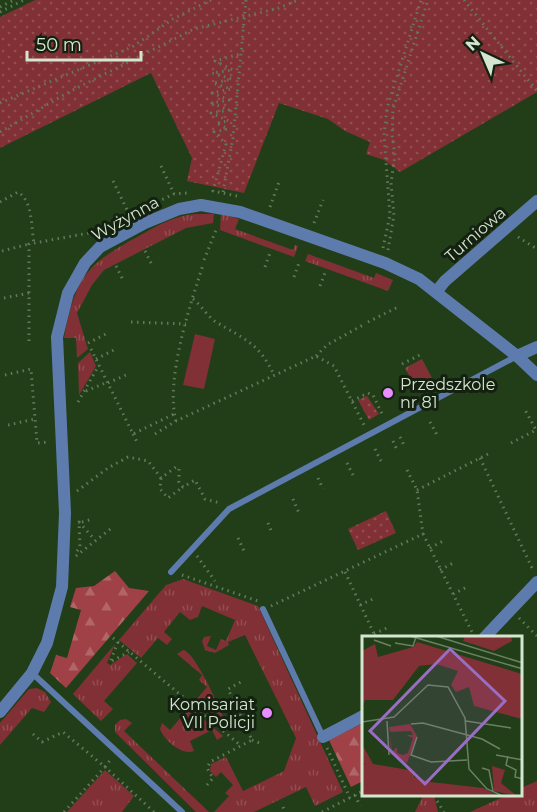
<svg xmlns="http://www.w3.org/2000/svg" width="537" height="812" font-family="Montserrat,sans-serif">
	<style>
		.grass { fill: url(#grass-tufts) }
		.forest { fill: url(#forest-firs) }
		.park { fill: url(#park-dots) }
		.pitch { fill: #813035 }
		.lines { fill: none; stroke-linecap: round; stroke-linejoin: round }
		.path { stroke: #627a5b; stroke-width: 3; stroke-dasharray: 1.5 4.5; stroke-linecap: butt }
		.service { stroke: #5d7cad; stroke-width: 6 }
		.minor { stroke: #5d7cad; stroke-width: 12 }
		.poi-dot { fill: #e88eff; stroke: #142111; stroke-width: 2 }
		.labels { text-anchor: middle; stroke-width: 6; stroke-linejoin: round; paint-order: stroke }
		.street-label { font-size: 16px; fill: #d5e6d0; stroke: #142111 }
		.poi-label { font-size: 16px; fill: #d5e6d0; stroke: #142111; text-anchor: start }
		.inset-road { fill: none; stroke: #698162; stroke-width: 1.5 }
		.view { fill: #9a6dc5; fill-opacity: 0.15; stroke: #9a6dc5; stroke-width: 3 }
		.inset-edge { fill: none; stroke: #d5e6d0; stroke-width: 3 }
	</style>
	<defs>
		<pattern id="grass-tufts" width="24" height="20" patternUnits="userSpaceOnUse" patternTransform="scale(1.5)"><rect width="24" height="20" fill="#813035"/><path d="M3 7l-1-3M5 7V3M7 7l1-3M15 17l-1-3M17 17v-4M19 17l1-3" fill="none" stroke="#924e51"/></pattern>
		<pattern id="forest-firs" width="22" height="20" patternUnits="userSpaceOnUse" patternTransform="scale(1.5)"><rect width="22" height="20" fill="#a04147"/><path d="M5 1l3.5 6h-7zM16 11l3.5 6h-7z" fill="#b06669"/></pattern>
		<pattern id="park-dots" width="8" height="8" patternUnits="userSpaceOnUse" patternTransform="scale(1.5)"><rect width="8" height="8" fill="#813035"/><path d="M2 2h.1M6 6h.1" fill="none" stroke="#924e51" stroke-width="1.8" stroke-linecap="round"/></pattern>
	</defs>
	<rect width="100%" height="100%" fill="#213e19"/>
	<g class="grass">
		<path d="M195,214H214L213,223L186,228L104,270L92,285L77,313L88,349L77,358L76,338H64C76,277 85,265 139,236C158,225 174,216 195,214Z"/>
		<path d="M221,214L239,219L235,229L293,250L295,245L298,246L294,257L220,230Z"/>
		<path d="M308,254L374,278L376,273L393,280L388,291L305,261Z"/>
		<path d="M90,352L96,366L79,395L78,363Z"/>
		<path d="M422,359L432,378L415,387L405,368Z"/>
		<path d="M183,579L258,606L343,792L315,806L306,787L254,812H214L229,796L225,793L233,785L221,772L216,777L210,771L211,764L226,757L243,791L284,771L296,738L245,635L228,642L229,645L215,653L205,650L202,641L204,637L211,636L207,646L216,650L221,639L226,641L235,620L202,606L198,617L190,620L180,612L164,632L172,639L167,645L158,638L141,658L119,640L166,585Z"/>
		<path d="M115,644L107,663L110,665L127,654L137,663L104,701L113,709L101,721L73,694Z"/>
		<path d="M183,650C196,652 221,712 228,727L227,731L194,702L207,687L199,680L202,675L177,654Z"/>
		<path d="M37,688L45,692L51,702L44,712L32,708L0,745V723L29,689Z"/>
		<path d="M190,707L223,736L217,740L212,730L190,741L194,751C182,756 164,740 160,729L162,723L170,730Z"/>
		<path d="M120,720L126,719L132,723L124,731L209,812H196L115,732V725Z"/>
		<path d="M105,770L134,796L122,812H67Z"/>
		<path d="M537,781V812H470L505,796H520L521,788Z"/>
		<path d="M423,796H434L438,812H415Z"/>
	</g>
	<g class="forest">
		<path d="M115,571L129,588L149,591L66,688L50,673L56,655L67,658L81,610L70,607L76,588L94,586Z"/>
		<path d="M363,723V781L351,787L329,740Z"/>
	</g>
	<g class="park">
		<path d="M35,0H537V92L400,172L384,160L366,154L370,142L345,131L328,119L279,103L244,193L187,181L192,158L151,73L0,148V17Z"/>
		<path d="M367,396L379,414L369,420L358,400Z"/>
		<path d="M386,511L396,533L358,550L348,529Z"/>
	</g>
	<path class="pitch" d="M195,334L215,339L204,389L183,385Z"/>
	<g class="lines">
		<g class="path">
			<path d="M464,0L537,91"/>
			<path d="M0,7L14,0"/>
			<path d="M0,12L24,0"/>
			<path d="M0,103L132,47L173,19L211,0"/>
			<path d="M0,132L69,92L194,29L279,8L298,0"/>
			<path d="M161,166L174,194"/>
			<path d="M113,181L130,216"/>
			<path d="M223,192L233,138L246,0"/>
			<path d="M237,196L213,191L226,144L214,132L228,129L216,123L229,121L211,113L229,110L212,103L229,100L212,93L231,89L213,83L232,79L212,73L233,70L215,61L240,54"/>
			<path d="M0,202L18,192C33,201 31,227 34,243"/>
			<path d="M146,207L174,194L187,193"/>
			<path d="M270,207L280,179"/>
			<path d="M314,223L323,200"/>
			<path d="M518,237L537,249"/>
			<path d="M383,248L390,215L384,135L387,108L421,0"/>
			<path d="M388,250L394,215L391,183L395,155L392,135L393,109L428,0"/>
			<path d="M2,251L29,244"/>
			<path d="M145,251L153,267"/>
			<path d="M204,260L216,230"/>
			<path d="M116,266L124,282"/>
			<path d="M265,267L271,250"/>
			<path d="M294,277L300,260"/>
			<path d="M320,286L326,270"/>
			<path d="M4,298L29,293"/>
			<path d="M193,299C201,305 208,317 216,322C244,339 259,343 274,375"/>
			<path d="M131,322L186,324"/>
			<path d="M368,322L398,307"/>
			<path d="M29,341V244L100,231"/>
			<path d="M88,343L106,334"/>
			<path d="M91,349L133,434L174,414"/>
			<path d="M316,356L327,345L363,325"/>
			<path d="M96,359L114,350"/>
			<path d="M402,364L422,354"/>
			<path d="M5,375L31,369L37,443L49,442"/>
			<path d="M108,383L126,375"/>
			<path d="M86,391L108,382"/>
			<path d="M352,401L368,393L373,395L383,416"/>
			<path d="M78,402L99,365"/>
			<path d="M176,421C165,380 190,305 203,265"/>
			<path d="M430,422L437,435"/>
			<path d="M8,425L35,419"/>
			<path d="M133,434L137,442"/>
			<path d="M155,434L176,421L316,356L334,366L365,427"/>
			<path d="M400,437L405,447"/>
			<path d="M393,441L397,450"/>
			<path d="M511,443L536,430L525,410"/>
			<path d="M375,449L381,461"/>
			<path d="M480,458L533,570"/>
			<path d="M347,463L353,475"/>
			<path d="M407,470L417,490L423,534"/>
			<path d="M161,478L160,489L168,498L183,487"/>
			<path d="M318,478L323,489"/>
			<path d="M417,490L490,453"/>
			<path d="M77,491L108,468L128,457L148,461L161,478L176,467L179,468V482L183,487L195,480L205,499L220,503"/>
			<path d="M293,499L299,513"/>
			<path d="M82,522L93,519"/>
			<path d="M268,523L272,533"/>
			<path d="M238,538L244,551"/>
			<path d="M430,548L445,540"/>
			<path d="M77,551L80,547L79,522L95,540"/>
			<path d="M76,556L113,527"/>
			<path d="M197,556L215,581"/>
			<path d="M440,570L455,562"/>
			<path d="M345,572L376,638"/>
			<path d="M182,575L258,601"/>
			<path d="M453,594L467,587"/>
			<path d="M360,605L375,598"/>
			<path d="M271,606L423,534L472,632"/>
			<path d="M519,618L537,636"/>
			<path d="M374,634L389,627"/>
			<path d="M113,638L240,745"/>
			<path d="M118,642L110,662L129,652"/>
			<path d="M33,734L42,742L63,732L105,767L111,759"/>
			<path d="M252,740L262,744"/>
			<path d="M327,748L350,798"/>
			<path d="M207,785L213,778L207,768L210,762L252,740L228,689L241,682"/>
			<path d="M355,795L360,806"/>
			<path d="M434,796L444,812"/>
			<path d="M283,807L285,812"/>
			<path d="M64,812L105,767L154,812"/>
			<path d="M322,812L363,791"/>
		</g>
		<g class="service">
			<path d="M171,572L229,509L517,356"/>
			<path d="M263,609L323,737"/>
			<path d="M32,673L182,812"/>
		</g>
		<g class="minor">
			<path d="M436,292L445,281L537,201"/>
			<path d="M517,356L537,347"/>
			<path d="M484,638L537,582"/>
			<path d="M0,712L32,673L47,643L62,587L65,513L57,337L68,293L85,263L100,247L145,223L179,209L201,205L240,212L385,263L419,279L517,356L537,375"/>
			<path d="M323,737L363,716"/>
		</g>
	</g>
	<g class="poi-dot">
		<circle cx="388" cy="393" r="6"/>
		<circle cx="267" cy="713" r="6"/>
	</g>
	<g class="labels">
		<g class="street-label">
			<text transform="translate(125 218) rotate(-29)" y="6">Wyżynna</text>
			<text transform="translate(475 234) rotate(-41)" y="6">Turniowa</text>
		</g>
		<g class="poi-label">
			<text x="400" y="390">Przedszkole<tspan x="400" dy="18">nr 81</tspan></text>
			<text x="255" y="710" text-anchor="end">Komisariat<tspan x="255" dy="18">VII Policji</tspan></text>
		</g>
	</g>
	<g transform="translate(362 636)">
		<rect width="160" height="160" fill="#213e19"/>
		<path d="M103,0H149L150,5L132,15L101,5ZM48,88L55,100L45,127L29,118L28,98L30,116L35,111V117L41,119L46,117L51,102L46,100L45,99H51L49,95L28,96L27,91ZM0,108L11,128L53,135L52,141L69,146L121,152L136,160H0V129L4,127L0,128ZM130,130L143,134L139,147L155,160L132,155Z" fill="#813035"/>
		<path d="M55,6L160,38V83L112,70L107,51L94,56L89,49L96,35L74,28L57,30L31,64H3L0,71V15L13,8L16,21L51,11Z" fill="#813035"/>
		<path class="inset-road" d="M48,0L161,33M74,0L161,27M12,4L29,10M33,7L51,10L54,1M25,85L27,119M104,85L149,92M0,86L32,81L66,49L86,51L103,82L107,133L125,153L141,160M49,88L61,87L120,103L138,113M55,101L49,119L69,126L105,124M134,119L161,124M146,120L144,129L154,134L153,141L161,143M120,132L127,134L131,155"/>
		<path class="view" d="M88,13L143,65L63,148L8,95Z"/>
		<rect width="160" height="160" class="inset-edge"/>
	</g>
	<g transform="translate(483 54) rotate(316)" stroke="#142111" stroke-width="4.5" paint-order="stroke">
	<path d="M0-4.5L10 22L0 15L-10 22Z" fill="#d5e6d0"/>
	<text y="-9" font-size="16" font-weight="bold" text-anchor="middle" fill="#d5e6d0">N</text>
	</g>
	<path d="M27 51v9h114v-9" fill="none" stroke="#d5e6d0" stroke-width="3"/>
	<text x="36" y="51" font-size="18" fill="#d5e6d0" stroke="#142111" stroke-width="4.5" paint-order="stroke">50 m</text>
</svg>
